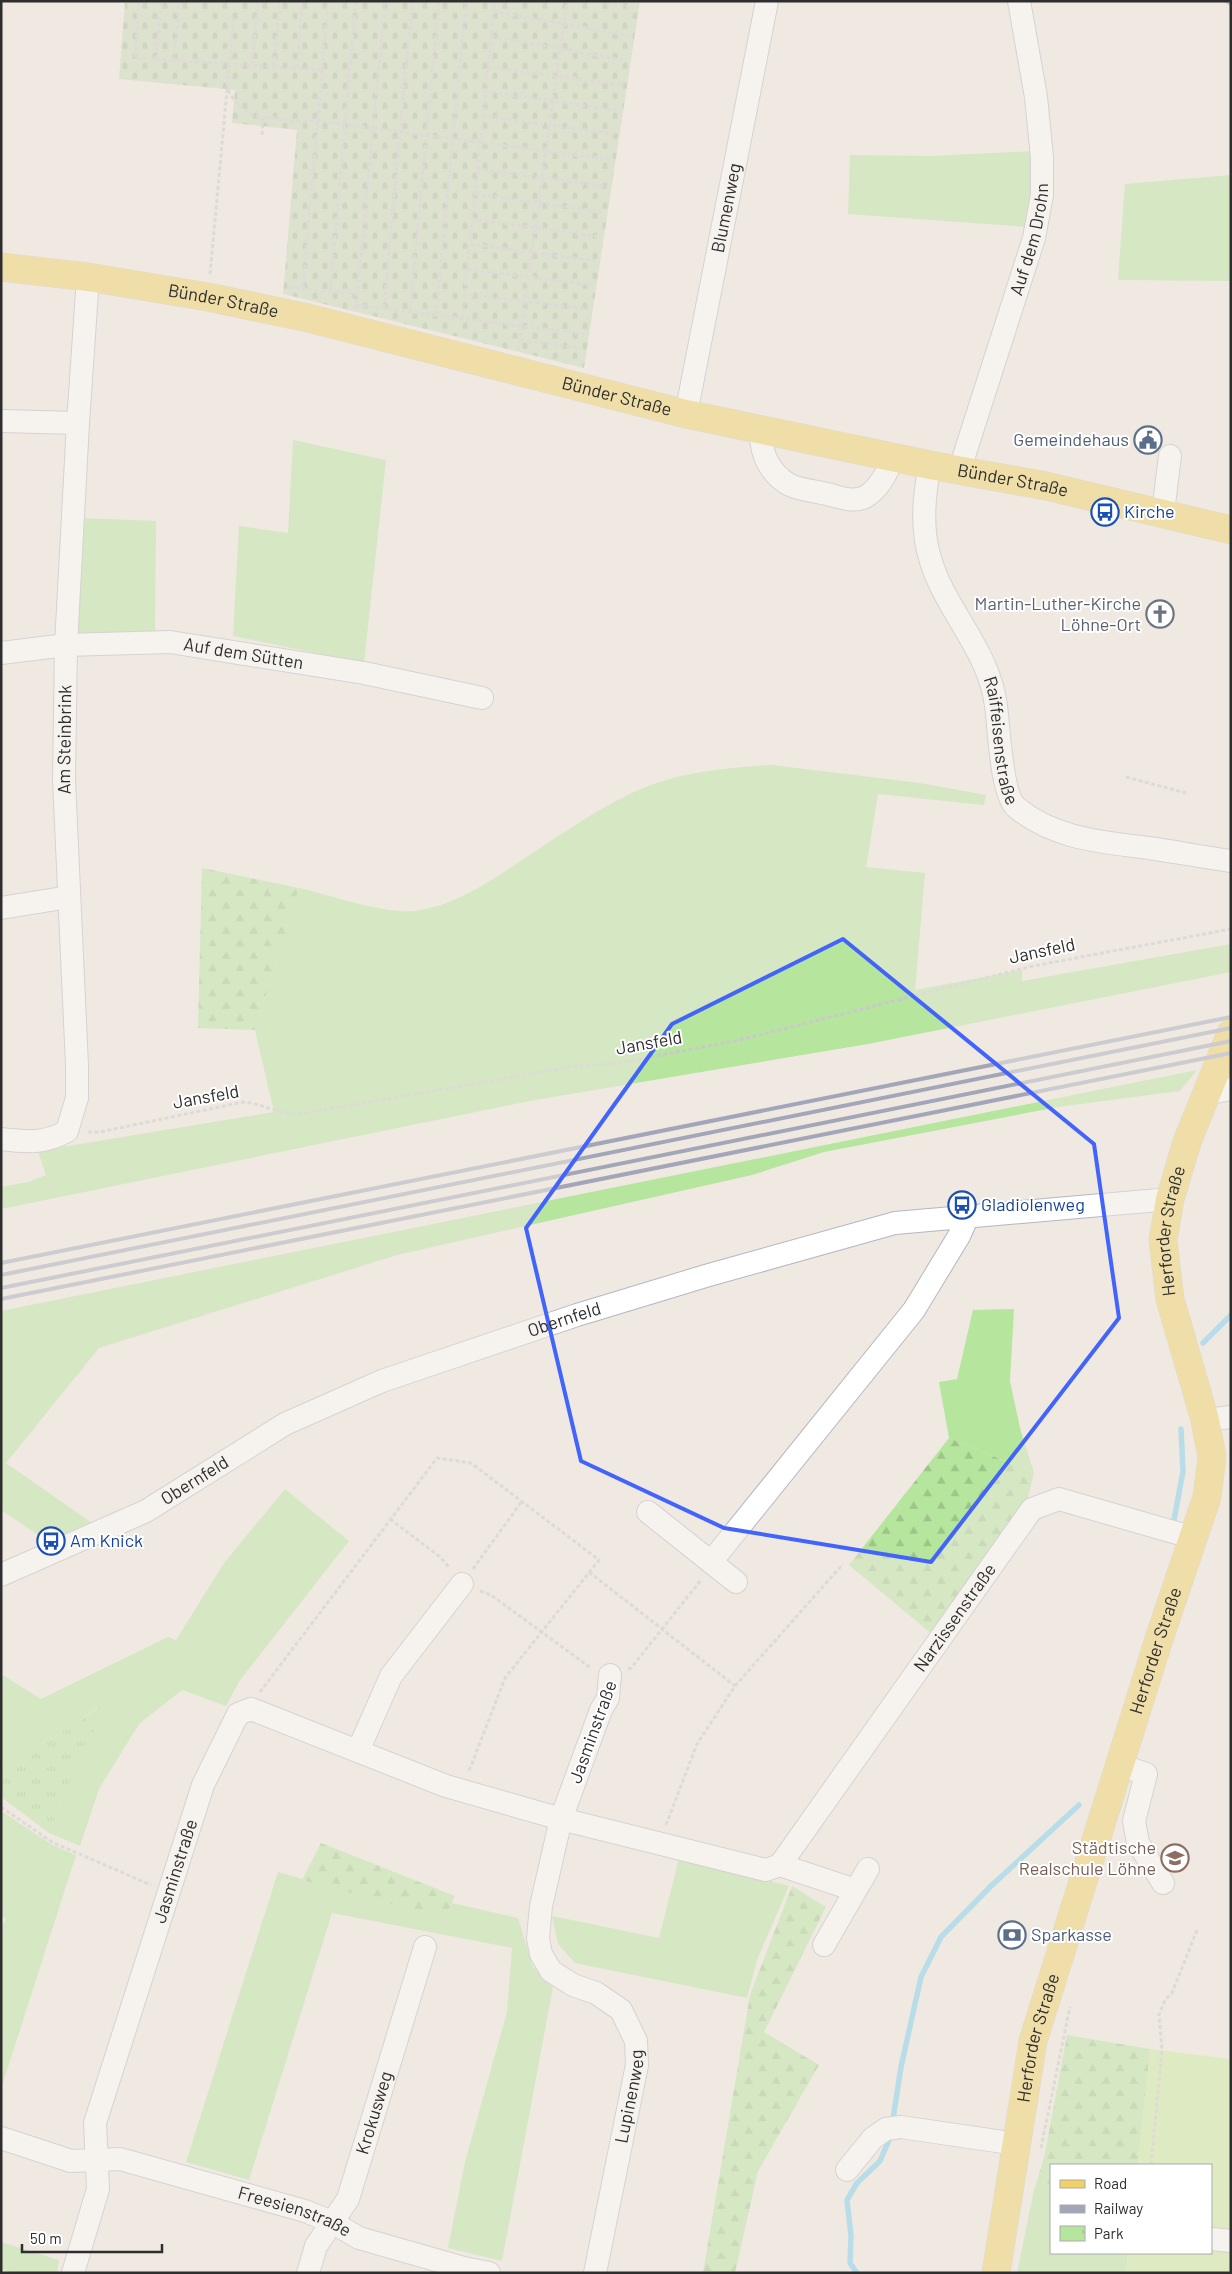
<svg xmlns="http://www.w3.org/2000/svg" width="1232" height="2274" font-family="Barlow,sans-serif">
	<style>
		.grass { fill: #b6e59e }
		.forest { fill: url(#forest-firs) }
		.cemetery { fill: url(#cemetery-stones) }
		.park { fill: url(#park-tufts) }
		.pitch { fill: #c9ec9a }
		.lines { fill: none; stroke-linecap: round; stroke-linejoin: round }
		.stream { stroke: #75cff0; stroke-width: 5.5 }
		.minor-casing { stroke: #b4b7c1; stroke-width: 24 }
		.major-casing { stroke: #c9c9c9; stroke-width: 29 }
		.path { stroke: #c9c9c9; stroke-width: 3; stroke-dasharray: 4 2.5; stroke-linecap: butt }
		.minor { stroke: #fff; stroke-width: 22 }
		.major { stroke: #f2d163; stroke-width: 28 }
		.rail { stroke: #a3a6b8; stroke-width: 4 }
		.marked { fill: none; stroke: #4264fb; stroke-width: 4; stroke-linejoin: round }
		.labels { text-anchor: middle; stroke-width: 4; stroke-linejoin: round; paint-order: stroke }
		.street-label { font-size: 18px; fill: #2e2e2e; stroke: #fff }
		.service-label { font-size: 18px; fill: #4e5e75; stroke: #fff; text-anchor: end }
		.transit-label { font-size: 18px; fill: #164399; stroke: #fff; text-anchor: start }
		.worship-label { font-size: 18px; fill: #5b616d; stroke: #fff; text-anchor: end }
		.education-label { font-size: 18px; fill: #785e54; stroke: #fff; text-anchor: end }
	</style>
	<defs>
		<pattern id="forest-firs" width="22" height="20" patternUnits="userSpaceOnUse" patternTransform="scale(1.25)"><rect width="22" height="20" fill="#b6e59e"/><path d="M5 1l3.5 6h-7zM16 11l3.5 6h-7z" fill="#9dc588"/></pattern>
		<pattern id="cemetery-stones" width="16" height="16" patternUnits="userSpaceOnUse" patternTransform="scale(1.25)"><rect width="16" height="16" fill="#c8d9b8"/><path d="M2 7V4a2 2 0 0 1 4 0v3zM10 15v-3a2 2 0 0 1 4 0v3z" fill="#acbb9e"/></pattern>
		<pattern id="park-tufts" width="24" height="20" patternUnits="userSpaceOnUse" patternTransform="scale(1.25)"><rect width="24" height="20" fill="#b6e59e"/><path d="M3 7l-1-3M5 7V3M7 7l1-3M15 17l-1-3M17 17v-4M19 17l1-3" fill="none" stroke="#9dc588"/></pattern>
	</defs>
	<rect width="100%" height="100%" fill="#efe9e1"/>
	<g class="grass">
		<path d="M1034,151L1028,227L848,214L850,155L932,156Z"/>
		<path d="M1231,175V281L1118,280L1125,184Z"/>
		<path d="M293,440L386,460L364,663L233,636L239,526L288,533Z"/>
		<path d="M80,518L156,521L155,633L76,634Z"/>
		<path d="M772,765L920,783L986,795L984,805L878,794L866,867L925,873L915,990L1022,970V981L1231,944V972L868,1044L535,1100L1,1209V1187L28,1182L46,1175L38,1151L274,1112L255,1030L299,888C330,895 383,914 414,911C452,907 488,883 519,862C556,838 592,812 632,793C676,772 723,768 772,765Z"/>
		<path d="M1197,1070L1180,1091L1058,1107L824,1152L752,1175L397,1255L99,1348L6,1463L92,1523L47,1541L1,1510V1311Z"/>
		<path d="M1014,1309L1010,1381L1020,1428L1034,1473L949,1438L939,1382L957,1379L973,1310Z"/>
		<path d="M285,1489L349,1541L240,1680L226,1706L182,1690L139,1724L99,1789L80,1846L49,1833L84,1746L106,1714L98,1707L69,1729L1,1766V1674L41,1699L168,1637L176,1640L224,1563Z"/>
		<path d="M1,1811L51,1844L76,1855L1,2089V1928L6,1919L1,1915Z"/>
		<path d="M679,1858L789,1886L757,1960L747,1998L575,1963L558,1944L552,1916L659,1938Z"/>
		<path d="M278,1872L445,1918L452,1903L518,1918L533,1967L553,1987L502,2261L448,2248L465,2162L507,2012L512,1948L332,1913L249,2180L186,2162Z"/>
		<path d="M1034,2190L1051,2192V2253H1128L1126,2273H1017Z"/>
		<path d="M1,2242L59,2260L57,2273H13L1,2269Z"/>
	</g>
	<g class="forest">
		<path d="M202,868L299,888L255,1030L198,1028Z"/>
		<path d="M949,1438L1034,1473L1027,1501L933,1635L849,1565Z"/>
		<path d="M321,1843L455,1896L445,1918L302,1880Z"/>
		<path d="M792,1886L826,1907L764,2032L819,2065L758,2171L735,2273H703L750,1995Z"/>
		<path d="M1067,2035L1150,2049L1138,2165H1051V2192L1034,2190L1044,2158Z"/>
	</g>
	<path class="cemetery" d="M125,1H640L584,368L283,294L297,130L232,123L235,90L119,79Z"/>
	<path class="park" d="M99,1707L106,1714L84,1746L49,1833L1,1797V1766L69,1729Z"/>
	<path class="pitch" d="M1150,2049L1231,2059V2273H1126L1128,2253H1211V2165H1138Z"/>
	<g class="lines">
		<g class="stream">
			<path d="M1203,1343L1231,1315"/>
			<path d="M1174,1520L1183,1471L1181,1429"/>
			<path d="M893,2119L901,2067L921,1977L941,1937L991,1886L1079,1805"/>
			<path d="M857,2273L850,2263L851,2236L847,2200L857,2183L880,2161L889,2140"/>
		</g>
		<g class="minor-casing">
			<g id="minor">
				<path id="s1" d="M686,414L767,1"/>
				<path d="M1,421L78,423"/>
				<path d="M761,430C760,452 769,474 790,485C800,490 815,491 827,494C839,497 853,503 865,497C879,489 888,471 893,457"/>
				<path id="s2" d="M930,465C924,494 921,529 930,558C944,609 990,651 996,706C999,727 1001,796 1017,808C1055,839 1102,842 1149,848C1176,852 1203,857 1231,861"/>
				<path id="s3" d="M962,470L964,456L1034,238L1042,195V158L1036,97L1019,1"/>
				<path d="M1163,512L1170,456"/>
				<path id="s4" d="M1,653L66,645L170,642L364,673L482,698"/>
				<path d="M1,908L69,897"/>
				<path d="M1205,1094L1231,1089"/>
				<path id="s5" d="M1,1139C26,1142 45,1144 67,1131L77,1098V1066L64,780L66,645L78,423L88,277"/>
				<path d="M1205,1420L1231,1417"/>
				<path d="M648,1512L736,1582"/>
				<path d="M711,1562L914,1310L959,1236L968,1216"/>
				<path id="s6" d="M1,1575L146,1511L285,1424L382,1381L577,1315L709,1275L895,1223L1170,1199"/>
				<path d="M358,1751L391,1676L462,1584"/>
				<path d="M1120,1765L1146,1774L1134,1821L1138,1843L1163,1883"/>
				<path d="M780,1865L855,1890"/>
				<path d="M824,1945L868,1869"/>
				<path id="s7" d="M1,2138L71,2161L120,2159L305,2211L332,2222L359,2238L464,2268L489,2273"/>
				<path d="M847,2170L873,2138L886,2129L901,2127L1017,2144"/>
				<path d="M1211,2239L1231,2241"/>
				<path id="s8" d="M73,2273L98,2189L95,2123L203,1785L238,1714L251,1709L446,1786L561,1819L766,1870L780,1865L1032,1509L1059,1499L1194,1538"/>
				<path id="s9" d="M308,2273L316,2246L348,2199L425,1947"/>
				<path id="s10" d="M595,2273L637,2065L636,2041L621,2010L596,1993L573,1985L551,1971L541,1954L538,1938L541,1906L561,1819L601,1710L608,1698L610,1675"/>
			</g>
		</g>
		<g class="major-casing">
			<g id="major">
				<path id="s11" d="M1,267L88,277L208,297L308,318L686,414L930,465L1046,486L1231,530"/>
				<path id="s12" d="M996,2273L1033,2041L1159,1639L1207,1497L1212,1457L1205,1420L1170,1299L1163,1240L1170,1199L1187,1142L1231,1033"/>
			</g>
		</g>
		<g class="path">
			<path d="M139,1L135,58L322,70"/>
			<path d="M594,1L634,8"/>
			<path d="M493,11L630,36"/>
			<path d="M491,36L627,61"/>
			<path d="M156,59L161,1"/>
			<path d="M174,61L179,1"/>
			<path d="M252,64L258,1"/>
			<path d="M274,66L280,1"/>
			<path d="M488,67L624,85"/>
			<path d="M297,68L302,1"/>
			<path d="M228,90C237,106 245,114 263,117"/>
			<path d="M485,91L620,111"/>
			<path d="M482,116L615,134"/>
			<path d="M262,135L263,117L304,122L318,121L613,160"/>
			<path d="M477,169L608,187"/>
			<path d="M475,194L604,212"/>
			<path d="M472,219L601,237"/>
			<path d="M470,244L596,261"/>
			<path d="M467,269L592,285"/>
			<path d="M210,274L234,15"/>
			<path d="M289,287L357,294"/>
			<path d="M303,288L328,1"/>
			<path d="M330,291L356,1"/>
			<path d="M464,294L588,309"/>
			<path d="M356,305L584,334"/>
			<path d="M384,308L412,1"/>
			<path d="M356,309L385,1"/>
			<path d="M410,311L439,1"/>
			<path d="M436,315L466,1"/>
			<path d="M462,318L495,1"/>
			<path d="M521,340L580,348"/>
			<path d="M518,350L567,1"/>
			<path d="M1126,777L1186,793"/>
			<path d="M88,1132H100L243,1102C261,1104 277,1112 295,1115L576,1066L612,1064L735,1041L1033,966L1231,929"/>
			<path d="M390,1519L439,1556L450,1568"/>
			<path d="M473,1569L522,1501"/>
			<path d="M589,1572L735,1686"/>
			<path d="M480,1591L491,1595L591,1668"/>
			<path d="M628,1669L631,1668L701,1580"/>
			<path d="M260,1692L437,1458L471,1463L599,1560L505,1678L469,1771"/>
			<path d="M1,1807L52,1842L151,1885"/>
			<path d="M666,1825L697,1744L735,1686L843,1564"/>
			<path d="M1041,2148L1070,2007"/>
			<path d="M1151,2165L1162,2050L1159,2015L1165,2000L1172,1993L1197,1930"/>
		</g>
		<use href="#minor" class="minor"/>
		<use href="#major" class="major"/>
		<g class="rail">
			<path d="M1226,1L1231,4"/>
			<path d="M1,1263L1231,1017"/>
			<path d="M1,1275L1231,1028"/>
			<path d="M1,1288L1231,1041"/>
			<path d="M1,1299L1231,1053"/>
		</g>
	</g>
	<path d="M0 0H1232V2274H0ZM843,939L1094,1144L1119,1318L931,1562L724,1528L581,1461L526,1228L672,1024Z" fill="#efe9e1" fill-opacity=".55" fill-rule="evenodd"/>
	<path class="marked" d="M843,939L1094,1144L1119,1318L931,1562L724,1528L581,1461L526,1228L672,1024Z"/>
	<defs>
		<g id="civic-ring" transform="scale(1.4375)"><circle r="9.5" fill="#fff" stroke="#5c6f8a" stroke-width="1.5"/><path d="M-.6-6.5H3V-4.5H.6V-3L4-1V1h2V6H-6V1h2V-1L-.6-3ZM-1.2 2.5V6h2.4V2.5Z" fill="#5c6f8a"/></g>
		<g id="bus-ring" transform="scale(1.4375)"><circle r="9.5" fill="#fff" stroke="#1a4fb4" stroke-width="1.5"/><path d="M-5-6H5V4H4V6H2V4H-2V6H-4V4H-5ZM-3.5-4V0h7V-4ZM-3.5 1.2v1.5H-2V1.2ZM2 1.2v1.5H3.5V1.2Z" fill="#1a4fb4"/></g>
		<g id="church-ring" transform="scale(1.4375)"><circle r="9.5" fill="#fff" stroke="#6b7280" stroke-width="1.5"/><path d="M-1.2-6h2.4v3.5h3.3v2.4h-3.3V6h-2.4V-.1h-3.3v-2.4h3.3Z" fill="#6b7280"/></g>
		<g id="school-ring" transform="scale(1.4375)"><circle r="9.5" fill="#fff" stroke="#8d6e63" stroke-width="1.5"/><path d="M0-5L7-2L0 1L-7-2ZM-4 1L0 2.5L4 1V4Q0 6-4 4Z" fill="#8d6e63"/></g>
		<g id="bank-ring" transform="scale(1.4375)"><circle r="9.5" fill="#fff" stroke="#5c6f8a" stroke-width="1.5"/><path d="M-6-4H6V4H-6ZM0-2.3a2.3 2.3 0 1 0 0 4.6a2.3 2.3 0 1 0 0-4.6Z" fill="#5c6f8a"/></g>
	</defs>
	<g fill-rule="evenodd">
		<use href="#civic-ring" x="1148" y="440"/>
		<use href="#bus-ring" x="1105" y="512"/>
		<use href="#church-ring" x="1160" y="614"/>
		<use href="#bus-ring" x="962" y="1205"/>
		<use href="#bus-ring" x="51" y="1541"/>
		<use href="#school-ring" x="1175" y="1858"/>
		<use href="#bank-ring" x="1012" y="1935"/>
	</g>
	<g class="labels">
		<g class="street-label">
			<text dy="6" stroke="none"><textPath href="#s1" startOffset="210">Blumenweg</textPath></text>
			<text dy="6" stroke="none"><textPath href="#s3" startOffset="241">Auf dem Drohn</textPath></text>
			<text dy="6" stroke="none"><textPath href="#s11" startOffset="225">Bünder Straße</textPath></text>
			<text dy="6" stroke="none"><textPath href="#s11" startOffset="630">Bünder Straße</textPath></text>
			<text dy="6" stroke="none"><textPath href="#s11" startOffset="1035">Bünder Straße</textPath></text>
			<text dy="6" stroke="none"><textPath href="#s4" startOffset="244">Auf dem Sütten</textPath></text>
			<text dy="6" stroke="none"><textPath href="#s5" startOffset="461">Am Steinbrink</textPath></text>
			<text dy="6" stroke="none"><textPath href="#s2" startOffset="292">Raiffeisenstraße</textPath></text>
			<text transform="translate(1042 951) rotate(-12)" y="6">Jansfeld</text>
			<text transform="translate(649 1043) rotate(-10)" y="6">Jansfeld</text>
			<text transform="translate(206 1097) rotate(-10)" y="6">Jansfeld</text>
			<text dy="6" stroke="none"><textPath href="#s12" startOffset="1079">Herforder Straße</textPath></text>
			<text dy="6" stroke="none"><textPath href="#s6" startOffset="621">Obernfeld</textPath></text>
			<text dy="6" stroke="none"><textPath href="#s6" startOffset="216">Obernfeld</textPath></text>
			<text dy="6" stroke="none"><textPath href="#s8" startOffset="1460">Narzissenstraße</textPath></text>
			<text dy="6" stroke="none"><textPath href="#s12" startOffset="644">Herforder Straße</textPath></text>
			<text transform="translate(593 1732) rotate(-70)" y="6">Jasminstraße</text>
			<text dy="6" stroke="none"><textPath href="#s8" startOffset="418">Jasminstraße</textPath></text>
			<text dy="6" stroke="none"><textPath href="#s12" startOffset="239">Herforder Straße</textPath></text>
			<text dy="6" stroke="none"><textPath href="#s10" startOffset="180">Lupinenweg</textPath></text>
			<text dy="6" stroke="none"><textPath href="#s9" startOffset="175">Krokusweg</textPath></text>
			<text dy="6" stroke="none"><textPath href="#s7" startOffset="305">Freesienstraße</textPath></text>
		</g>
		<g class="service-label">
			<text x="1129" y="446">Gemeindehaus</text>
			<text x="1031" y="1941" text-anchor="start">Sparkasse</text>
		</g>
		<g class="transit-label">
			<text x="1124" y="518">Kirche</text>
			<text x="981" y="1211">Gladiolenweg</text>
			<text x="70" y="1547">Am Knick</text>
		</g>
		<g class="worship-label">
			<text x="1141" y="610">Martin-Luther-Kirche<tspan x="1141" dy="21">Löhne-Ort</tspan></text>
		</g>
		<g class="education-label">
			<text x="1156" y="1854">Städtische<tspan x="1156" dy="21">Realschule Löhne</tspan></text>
		</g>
	</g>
	<rect width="1232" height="2274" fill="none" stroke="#2e2e2e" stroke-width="5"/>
	<rect x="1050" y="2164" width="162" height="90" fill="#ffffff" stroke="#ababab"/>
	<rect x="1060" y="2180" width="25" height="8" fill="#f2d163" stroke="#ababab"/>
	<text x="1094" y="2189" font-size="15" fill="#2e2e2e">Road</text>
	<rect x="1060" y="2205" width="25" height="8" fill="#a3a6b8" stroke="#ababab"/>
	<text x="1094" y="2214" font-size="15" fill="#2e2e2e">Railway</text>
	<rect x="1060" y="2226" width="25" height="15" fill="url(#park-tufts)" stroke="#ababab"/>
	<text x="1094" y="2239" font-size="15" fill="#2e2e2e">Park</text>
	<path d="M22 2244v8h140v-8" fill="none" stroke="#2e2e2e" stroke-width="2.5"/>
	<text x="30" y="2244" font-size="15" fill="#2e2e2e" stroke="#ffffff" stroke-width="4" paint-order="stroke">50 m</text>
</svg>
